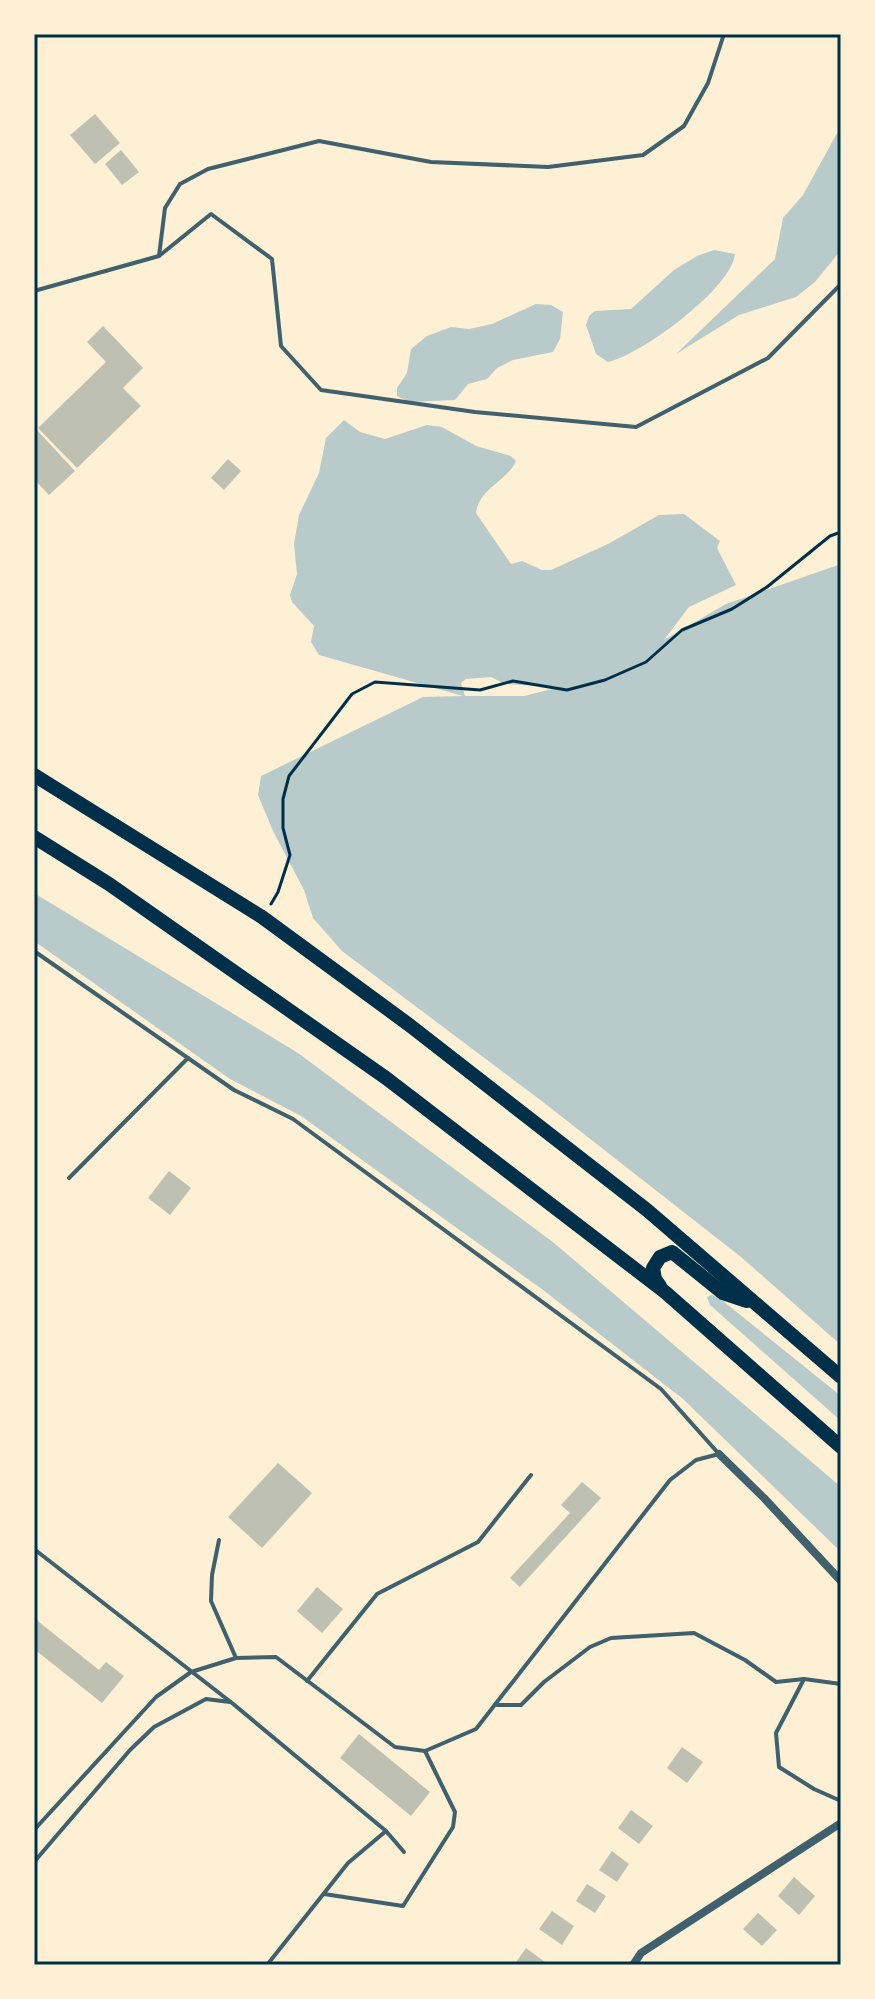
<svg xmlns="http://www.w3.org/2000/svg" width="875" height="1999" font-family="'Open Sans',sans-serif">
	<style>
		.green { fill: #b9caca; fill-rule: evenodd }
		.building { fill: #bec0b2 }
		.lines { fill: none; stroke-linecap: round; stroke-linejoin: round }
		.path { stroke: #003049; stroke-width: 3 }
		.service { stroke: #3f606c; stroke-width: 4 }
		.minor { stroke: #3f606c; stroke-width: 8 }
		.primary { stroke: #003049; stroke-width: 14 }
		.neatline { fill: none; stroke: #003049; stroke-width: 3 }
	</style>
	<rect width="100%" height="100%" fill="#fdf0d5"/>
	<g class="green">
		<path d="M841,126V250L815,282L796,297L739,315L676,354L775,259L783,218L803,195Z"/>
		<path d="M714,250L735,254C732,288 641,355 608,362L596,354L586,325L589,316L595,311L631,309L674,270L697,256Z"/>
		<path d="M536,304L551,305L563,312L560,339L553,352L513,360L497,368L487,379L468,384L455,400L410,402L397,396V388L407,373L411,349L427,336L451,327L469,329L492,324Z"/>
		<path d="M344,420L360,432L385,439L427,425L442,427L476,446L511,456L516,461C508,481 479,488 476,513L511,564L522,561L542,570H551L608,544L659,515L684,514L720,541L717,548L736,585L689,607L664,640L726,604L841,564V1345L741,1257L543,1102L342,951L313,918L304,890L273,831L258,795L261,776L423,697L463,696L319,655L311,642L314,626L292,602L290,595L297,574L294,544L299,515L319,473L326,438ZM491,677L505,684L560,687L524,696H465L461,683L466,679Z"/>
		<path d="M34,893L298,1053L554,1243L841,1487V1552L683,1399L543,1290L301,1116L230,1079L34,941Z"/>
		<path d="M711,1295L718,1297L841,1396V1421L710,1305L707,1297Z"/>
	</g>
	<g class="building">
		<path d="M95,114L120,143L95,164L70,135Z"/>
		<path d="M121,150L139,172L122,185L105,164Z"/>
		<path d="M103,326L143,368L123,388L141,406L77,468L38,428L106,362L87,342Z"/>
		<path d="M34,427L75,471L49,495L34,479Z"/>
		<path d="M228,459L241,471L224,490L211,478Z"/>
		<path d="M169,1171L191,1188L170,1215L148,1198Z"/>
		<path d="M278,1463L312,1493L262,1548L228,1517Z"/>
		<path d="M582,1482L601,1498L520,1587L510,1578L570,1513L561,1505Z"/>
		<path d="M317,1587L343,1609L322,1633L297,1611Z"/>
		<path d="M34,1618L99,1670L106,1662L124,1676L102,1703L34,1649Z"/>
		<path d="M359,1734L430,1792L411,1816L340,1758Z"/>
		<path d="M682,1747L703,1762L687,1783L667,1768Z"/>
		<path d="M631,1810L653,1826L639,1844L618,1828Z"/>
		<path d="M612,1851L629,1864L617,1882L599,1870Z"/>
		<path d="M794,1877L815,1896L799,1915L778,1896Z"/>
		<path d="M587,1884L606,1896L595,1913L576,1901Z"/>
		<path d="M552,1911L574,1926L562,1945L539,1929Z"/>
		<path d="M758,1913L777,1930L762,1946L743,1929Z"/>
		<path d="M526,1948L545,1962L543,1965H514Z"/>
	</g>
	<g class="lines">
		<path class="path" d="M271,904L278,892L290,855L283,828V799L289,776L352,694L375,682L480,690L513,681L567,690L605,680L646,662L682,630L732,609L767,587L830,536L841,532"/>
		<g class="service">
			<path d="M159,256L211,214L272,259L281,346L321,390L475,412L636,427L768,358L841,284"/>
			<path d="M34,291L159,256L165,208L180,184L208,169L319,141L431,162L548,167L643,155L684,126L708,83L724,34"/>
			<path d="M34,951L234,1090L293,1119L661,1389L719,1454L696,1460L670,1480L476,1729L425,1751L395,1747L276,1657L236,1658L191,1672L156,1697L34,1830"/>
			<path d="M69,1178L188,1058"/>
			<path d="M219,1540L212,1575L211,1601L236,1658"/>
			<path d="M34,1549L232,1703L386,1831"/>
			<path d="M804,1679L776,1733L779,1767L814,1789L841,1801"/>
			<path d="M307,1681L377,1594L478,1542L531,1475"/>
			<path d="M497,1705H521L544,1682L590,1647L611,1638L694,1633L745,1660L776,1682L804,1679L841,1684"/>
			<path d="M34,1862L130,1750L154,1727L206,1699L230,1702"/>
			<path d="M324,1894L403,1906L453,1827L455,1812L425,1751"/>
			<path d="M267,1965L348,1863L386,1831L404,1852"/>
		</g>
		<g class="minor">
			<path d="M719,1454L764,1498L841,1581"/>
			<path d="M633,1965L641,1953L841,1823"/>
		</g>
		<g class="primary">
			<path d="M34,775L262,917L408,1024L647,1210L841,1377"/>
			<path d="M34,837L109,884L386,1078L665,1292L841,1447"/>
			<path d="M660,1286L655,1279L653,1268L660,1257L672,1252L723,1293L747,1301"/>
		</g>
	</g>
	<rect width="875" height="1999" fill="none" stroke="#fdf0d5" stroke-width="72"/>
	<rect x="36" y="36" width="803" height="1927" class="neatline"/>
</svg>
